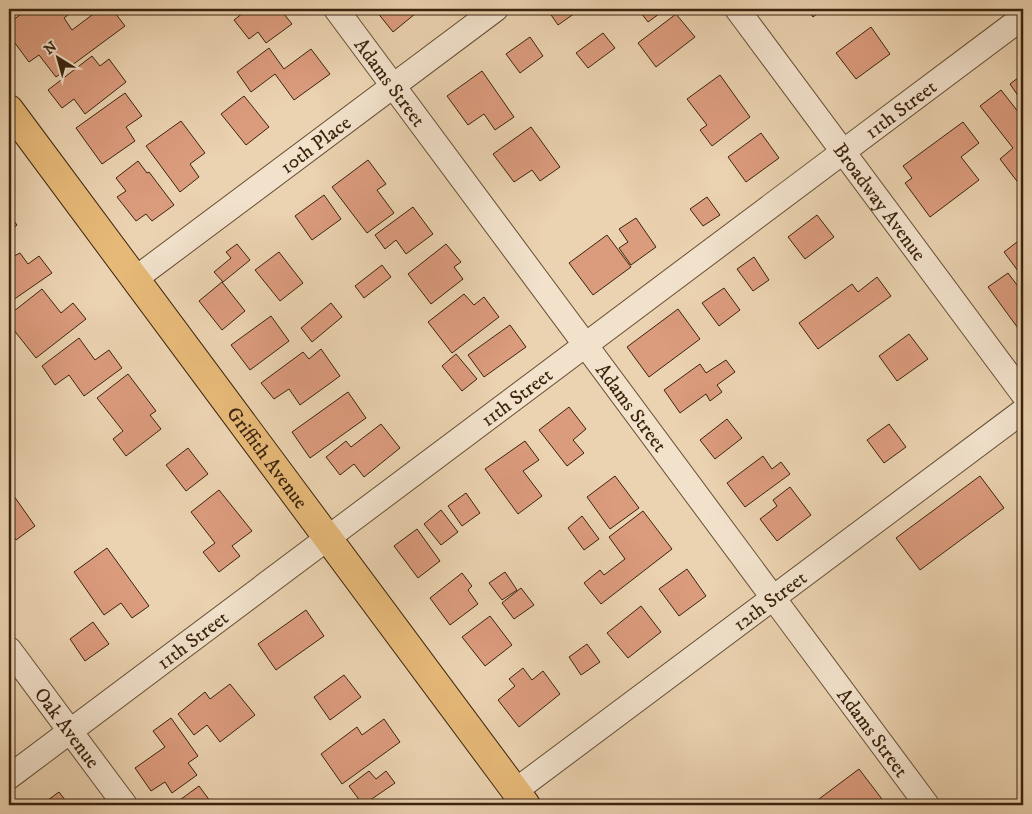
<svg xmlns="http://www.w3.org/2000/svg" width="1032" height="814" font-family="'IM FELL DW Pica',serif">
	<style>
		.building { fill: #db9b7d; stroke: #3b240e }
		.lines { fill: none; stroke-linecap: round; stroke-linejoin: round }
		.minor-casing { stroke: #675036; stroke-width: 26 }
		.major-casing { stroke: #3b240e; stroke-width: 30 }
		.minor { stroke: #f2e2cc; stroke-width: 24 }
		.major { stroke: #e6b978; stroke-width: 28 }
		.labels { text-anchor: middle; stroke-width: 5; stroke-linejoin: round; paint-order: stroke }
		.street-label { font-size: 20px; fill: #3b240e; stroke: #f2e2cc }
	</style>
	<rect width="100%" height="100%" fill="#ebd2b0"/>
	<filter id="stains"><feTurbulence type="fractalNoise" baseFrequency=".004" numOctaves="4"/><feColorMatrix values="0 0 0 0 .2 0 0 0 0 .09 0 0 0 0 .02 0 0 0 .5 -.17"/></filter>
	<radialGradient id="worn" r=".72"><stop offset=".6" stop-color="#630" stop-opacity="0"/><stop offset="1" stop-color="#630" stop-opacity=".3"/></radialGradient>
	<g class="building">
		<path d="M28,9H76L64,18L72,30L100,9H112L125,26L56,77L39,55L29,62L9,35V23Z"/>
		<path d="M248,9H280L292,24L266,43L258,32L249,39L234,20Z"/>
		<path d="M381,9H421L393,32L377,12Z"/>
		<path d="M547,9H577L578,11L558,25Z"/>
		<path d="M638,9H666L648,22Z"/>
		<path d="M806,9H823L813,17Z"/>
		<path d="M676,14L695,37L656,67L638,43Z"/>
		<path d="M871,27L890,54L856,79L836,53Z"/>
		<path d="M603,33L615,48L588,68L576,53Z"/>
		<path d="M530,37L543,56L520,73L506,54Z"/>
		<path d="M269,48L284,69L311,49L330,74L294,100L275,74L251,92L237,72Z"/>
		<path d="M92,56L100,66L109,59L126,82L85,114L74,99L62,108L48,90Z"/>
		<path d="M482,71L514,117L495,130L484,114L468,125L447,96Z"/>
		<path d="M1023,74V103L1010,84Z"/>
		<path d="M720,75L750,117L712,146L700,130L707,125L687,99Z"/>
		<path d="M1001,90L1023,118V189L1000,159L1013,148L980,106Z"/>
		<path d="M125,93L142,116L126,127L135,141L102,164L76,128Z"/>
		<path d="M244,96L269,127L246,145L221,114Z"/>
		<path d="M181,121L205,153L190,164L199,177L180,192L146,146Z"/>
		<path d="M963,122L979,143L961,157L979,180L930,217L905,183L912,178L903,166Z"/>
		<path d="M531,127L560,167L540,181L532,170L514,182L493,154Z"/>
		<path d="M761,133L779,158L746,182L728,157Z"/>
		<path d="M368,160L386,184L377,190L394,213L367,233L332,187Z"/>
		<path d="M138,161L147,173L149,172L174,205L152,221L146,214L136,221L117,197L126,191L116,178Z"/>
		<path d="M324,195L341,219L312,240L295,216Z"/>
		<path d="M707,197L720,215L703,226L690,209Z"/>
		<path d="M413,207L433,234L406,254L396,240L385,249L375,235Z"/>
		<path d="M9,214L17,225L9,231Z"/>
		<path d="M817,215L834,237L805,259L788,237Z"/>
		<path d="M636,218L656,247L631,265L619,248L628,242L619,229Z"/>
		<path d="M607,235L631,267L593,295L569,263Z"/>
		<path d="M1017,242L1023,251V267L1018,271L1004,252Z"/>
		<path d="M237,244L250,260L223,282L214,272L231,258L226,252Z"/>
		<path d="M446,244L461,262L454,267L463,279L431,304L408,274Z"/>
		<path d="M9,248L14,256L20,253L28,264L39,256L52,273L13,300L9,294Z"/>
		<path d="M279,252L303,283L280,301L255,270Z"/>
		<path d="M754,257L769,280L753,291L737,269Z"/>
		<path d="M382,265L391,277L364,298L355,286Z"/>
		<path d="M1008,273L1023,293V335L988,287Z"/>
		<path d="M877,277L891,296L818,349L799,323L852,284L858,292Z"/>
		<path d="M222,282L245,311L222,330L199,301Z"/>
		<path d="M724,288L740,310L719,326L702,303Z"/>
		<path d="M42,289L61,313L73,303L86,319L36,358L9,324V315Z"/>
		<path d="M464,294L474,305L484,297L499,317L452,353L428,322Z"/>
		<path d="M331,303L342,317L312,342L301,328Z"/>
		<path d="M678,309L700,339L649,377L627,347Z"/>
		<path d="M271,316L289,341L250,370L231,345Z"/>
		<path d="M510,325L526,347L484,377L468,355Z"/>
		<path d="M909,334L928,359L897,381L879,356Z"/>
		<path d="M79,338L95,360L109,350L122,368L84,396L69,375L55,385L42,366Z"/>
		<path d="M321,349L340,376L300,405L289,389L274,399L261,383L303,352L309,359Z"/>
		<path d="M456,354L477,379L462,391L442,366Z"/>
		<path d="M726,360L735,372L717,385L722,392L710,401L706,394L680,413L664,390L700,364L706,373Z"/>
		<path d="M128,374L156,411L150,415L161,429L126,456L113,439L123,431L97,398Z"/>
		<path d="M348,392L366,418L310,458L292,432Z"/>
		<path d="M569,407L586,429L573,440L584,453L567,466L539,430Z"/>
		<path d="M727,419L742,438L715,459L700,440Z"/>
		<path d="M381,424L400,448L364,477L354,464L340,475L326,457L346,441L351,447Z"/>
		<path d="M889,424L906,447L884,463L867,440Z"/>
		<path d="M525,441L539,460L523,471L542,496L518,514L485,469Z"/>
		<path d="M188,448L208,474L186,491L166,465Z"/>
		<path d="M763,456L772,469L781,462L790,474L745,507L727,483Z"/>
		<path d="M615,476L639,508L610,529L587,497Z"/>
		<path d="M980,476L1004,508L920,570L896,538Z"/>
		<path d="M790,487L811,515L777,541L760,519L777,506L773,500Z"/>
		<path d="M9,489L35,526L16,540L9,529Z"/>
		<path d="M219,490L252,531L232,546L240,556L219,572L203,552L215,543L191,512Z"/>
		<path d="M466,493L480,513L462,526L448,506Z"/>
		<path d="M441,510L458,532L441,545L424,524Z"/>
		<path d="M643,511L672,549L601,604L584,583L600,570L604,575L625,559L609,537Z"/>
		<path d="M582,516L599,539L584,550L568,528Z"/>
		<path d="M417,529L440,561L418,578L394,546Z"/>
		<path d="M107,548L149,606L132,618L121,603L104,615L74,572Z"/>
		<path d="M687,569L706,596L679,616L659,589Z"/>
		<path d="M505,572L517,590L502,600L489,583Z"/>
		<path d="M462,573L472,586L468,590L478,604L450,625L430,598Z"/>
		<path d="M521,588L534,605L514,619L502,603Z"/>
		<path d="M641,606L661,632L628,658L607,633Z"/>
		<path d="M306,610L324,636L276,670L258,644Z"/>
		<path d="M490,616L512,645L485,666L462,637Z"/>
		<path d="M93,622L109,644L85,661L70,639Z"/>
		<path d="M587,644L600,662L581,675L569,657Z"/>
		<path d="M523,668L532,680L543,671L560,694L519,727L498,700L515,686L509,679Z"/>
		<path d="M344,675L361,697L330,720L314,697Z"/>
		<path d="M230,684L255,715L220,742L207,725L194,735L178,714L205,692L210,699Z"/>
		<path d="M171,718L198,756L188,763L197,775L172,793L165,782L151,791L135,768L165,747L153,731Z"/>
		<path d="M384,719L400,742L342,784L321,754L357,727L362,735Z"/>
		<path d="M859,769L885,803L882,805H811Z"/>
		<path d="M369,771L376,779L386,771L395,783L363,805L349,786Z"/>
		<path d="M199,786L213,805H173Z"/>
		<path d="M59,792L69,805H41Z"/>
	</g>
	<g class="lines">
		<g class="minor-casing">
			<g id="minor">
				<path id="s1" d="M336,9L927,805"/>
				<path id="s2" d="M737,9L1023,394"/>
				<path id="s3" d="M135,279L496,9"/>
				<path id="s4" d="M9,649L125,805"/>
				<path id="s5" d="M9,777L1023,17"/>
				<path id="s6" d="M515,791L1023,411"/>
			</g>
		</g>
		<g class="major-casing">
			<g id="major">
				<path id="s7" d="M9,109L526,805"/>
			</g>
		</g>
		<use href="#minor" class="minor"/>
		<use href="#major" class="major"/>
	</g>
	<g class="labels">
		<g class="street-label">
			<text dy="7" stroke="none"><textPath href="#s1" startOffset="91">Adams Street</textPath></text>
			<text dy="7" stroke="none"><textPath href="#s5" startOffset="1114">11th Street</textPath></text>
			<text dy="7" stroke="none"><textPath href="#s3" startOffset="225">10th Place</textPath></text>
			<text dy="7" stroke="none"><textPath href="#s2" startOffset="240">Broadway Avenue</textPath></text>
			<text dy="7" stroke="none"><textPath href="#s5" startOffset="634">11th Street</textPath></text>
			<text dy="7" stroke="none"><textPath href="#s1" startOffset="496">Adams Street</textPath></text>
			<text dy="7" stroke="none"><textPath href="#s7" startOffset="434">Griffith Avenue</textPath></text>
			<text dy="7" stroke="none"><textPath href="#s6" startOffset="318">12th Street</textPath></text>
			<text dy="7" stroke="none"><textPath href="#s5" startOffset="229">11th Street</textPath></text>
			<text dy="7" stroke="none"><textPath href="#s4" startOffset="98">Oak Avenue</textPath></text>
			<text dy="7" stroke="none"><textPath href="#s1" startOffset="901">Adams Street</textPath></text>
		</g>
	</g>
	<rect width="1032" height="814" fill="none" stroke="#ebd2b0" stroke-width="30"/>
	<rect x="10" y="10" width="1012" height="794" fill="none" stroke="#3b240e" stroke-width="2.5"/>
	<rect x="15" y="15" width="1002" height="784" fill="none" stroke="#3b240e"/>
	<g transform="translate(58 58) rotate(323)" stroke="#f2e2cc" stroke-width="4" paint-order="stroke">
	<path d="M0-4L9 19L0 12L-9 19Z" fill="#3b240e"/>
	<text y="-8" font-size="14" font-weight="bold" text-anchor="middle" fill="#3b240e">N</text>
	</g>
	<rect width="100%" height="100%" filter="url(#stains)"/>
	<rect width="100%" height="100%" fill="url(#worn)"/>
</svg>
